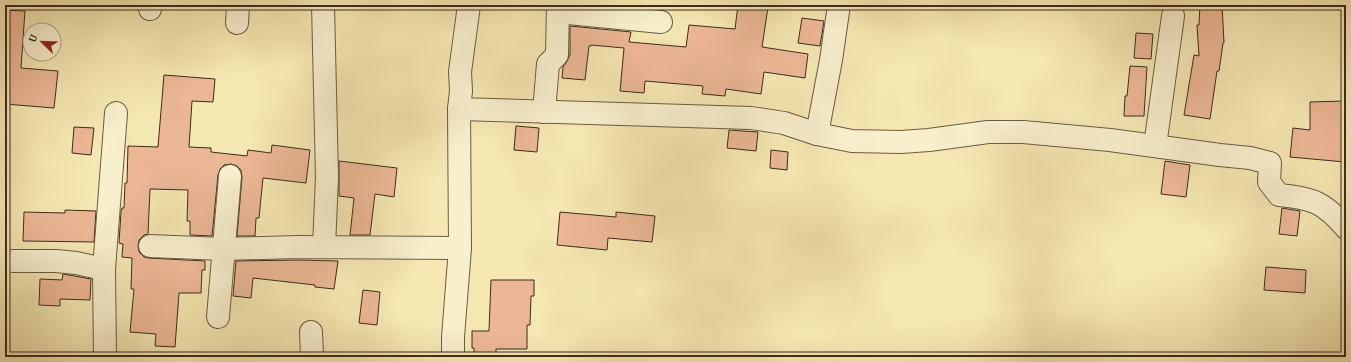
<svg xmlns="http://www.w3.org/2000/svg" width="1351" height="362" font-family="Alegreya,serif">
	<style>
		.building { fill: #ecb795; stroke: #3b2d1d }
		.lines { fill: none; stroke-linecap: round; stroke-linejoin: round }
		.street-casing { stroke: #6a5c42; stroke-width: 24 }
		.street { stroke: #f8efcd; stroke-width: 22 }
	</style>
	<rect width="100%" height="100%" fill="#f5e7b2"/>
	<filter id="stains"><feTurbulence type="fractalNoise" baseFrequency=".005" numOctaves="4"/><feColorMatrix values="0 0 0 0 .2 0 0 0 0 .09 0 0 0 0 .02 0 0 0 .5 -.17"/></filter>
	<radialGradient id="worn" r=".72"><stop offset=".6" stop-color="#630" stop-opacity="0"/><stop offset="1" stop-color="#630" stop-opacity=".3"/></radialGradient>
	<g class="building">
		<path d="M738,5L768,7L762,47L808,54L805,78L764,72L761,94L726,89L725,96L702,94L703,86L645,81L644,93L620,91L624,48L591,45V46H589L585,80L562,78L563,67L566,63L570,55V26L631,32L629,42L686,47L689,25L735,29Z"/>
		<path d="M1200,5H1222L1224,43H1223L1219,71H1217L1210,119L1184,115L1194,55L1199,56L1197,25H1199Z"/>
		<path d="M5,10L25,11L21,68L58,71L54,108L5,104Z"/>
		<path d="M802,18L824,21L820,46L798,43Z"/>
		<path d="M1136,33L1153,34L1151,59L1134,58Z"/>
		<path d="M1130,66L1147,67L1144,116H1124L1125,96H1127Z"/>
		<path d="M164,75L215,79L213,102L192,101L189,147L211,148V152L247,156L248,150L271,153L272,145L310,150L306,183L263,178L259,218H256L255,236H237L242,177L241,170L237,166L231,164L224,165L220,169L218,175L212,236L190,235V221H187L188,190L150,189L148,234L144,235L139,240L138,246L139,252L144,257L149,258L205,261V270H202L201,293H179L175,347L155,346L156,334L130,332L134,289H131L132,258L122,257L123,244L119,243L121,212L122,208H124L125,183H127L128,146L158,147Z"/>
		<path d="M1344,101L1345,162L1290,157L1293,128L1310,130V102Z"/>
		<path d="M516,126L539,128L537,152L514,150Z"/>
		<path d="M74,127L94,128L91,155L72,153Z"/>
		<path d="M729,130L758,132L756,151L727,148Z"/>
		<path d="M771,150L788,152L787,170L770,168Z"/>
		<path d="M339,161L397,168L394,197L375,194L370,235H350L354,198L339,196Z"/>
		<path d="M1165,161L1190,165L1186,197L1161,194Z"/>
		<path d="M1282,208L1300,211L1297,236L1279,234Z"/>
		<path d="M65,210L96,211L94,242L23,241L24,212L65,213Z"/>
		<path d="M560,212L616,217V212L655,216L652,242L608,238L607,250L557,245Z"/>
		<path d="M297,260L338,261L334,289L315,287V285L253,278L251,298L233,296L236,261Z"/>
		<path d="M1266,267L1306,270L1305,293L1264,290Z"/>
		<path d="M63,274L91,279L90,300L60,299V306L39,305L40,279L62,280Z"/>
		<path d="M491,280H534V296H531L530,325H527V349H496V357H474V348H472V331H489Z"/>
		<path d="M363,290L380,292L377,325L359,323Z"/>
	</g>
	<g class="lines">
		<g class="street-casing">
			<g id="street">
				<path d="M323,5L327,177L324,247"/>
				<path d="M150,9L151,5"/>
				<path d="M558,12L661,22"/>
				<path d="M237,23L238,5"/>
				<path d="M459,109L751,118L784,123L817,134L852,141L901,142L929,140L988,132H1023L1110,140L1220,155L1250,158L1270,163L1269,182L1279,195C1312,198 1324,202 1346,228"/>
				<path d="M544,112L548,64L557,55L558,5"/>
				<path d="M817,134L831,60L839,5"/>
				<path d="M1155,146L1173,16"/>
				<path d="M150,246L223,249L297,247L460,248"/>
				<path d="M13,261H56L76,263L104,269"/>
				<path d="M218,317L230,176"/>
				<path d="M311,332L312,357"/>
				<path d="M105,357L104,269L116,113"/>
				<path d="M453,357V337L460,248L459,109L461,91L460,72L469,5"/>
			</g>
		</g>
		<use href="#street" class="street"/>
	</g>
	<rect width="1351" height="362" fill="none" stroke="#f5e7b2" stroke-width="20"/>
	<rect x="6" y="6" width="1339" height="350" fill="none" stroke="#3b2d1d" stroke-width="2"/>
	<rect x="10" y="10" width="1331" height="342" fill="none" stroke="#3b2d1d"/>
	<g transform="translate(42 42) rotate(293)"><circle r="19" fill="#f8efcd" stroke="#aca187"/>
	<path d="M0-3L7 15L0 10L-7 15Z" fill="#8f2418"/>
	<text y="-6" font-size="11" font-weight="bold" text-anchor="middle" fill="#3b2d1d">U</text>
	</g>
	<rect width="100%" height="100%" filter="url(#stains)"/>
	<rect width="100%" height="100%" fill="url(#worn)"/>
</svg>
